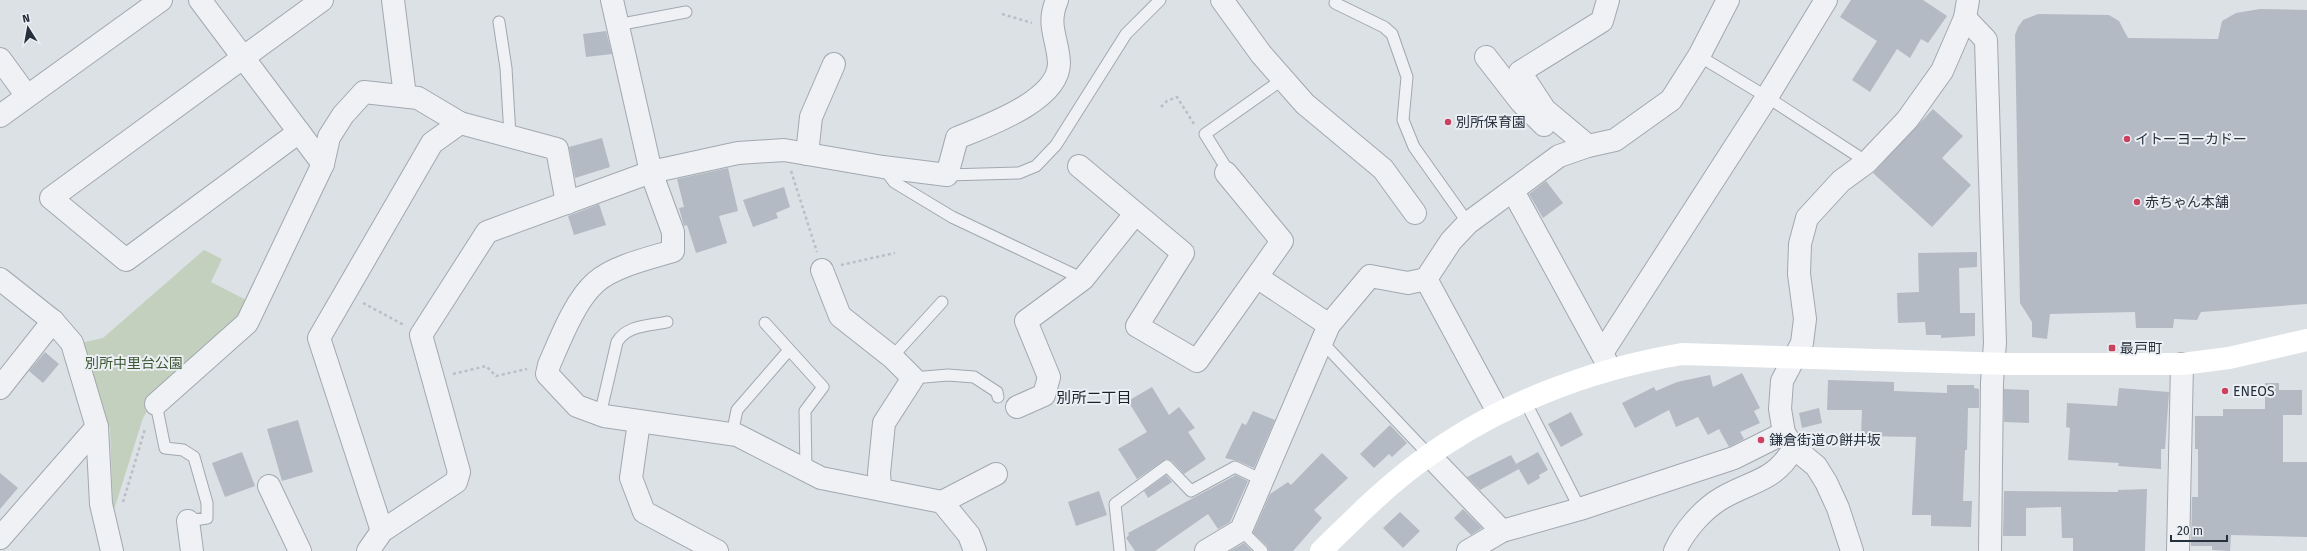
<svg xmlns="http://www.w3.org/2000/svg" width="2307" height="551" font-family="'Fira Sans','Noto Sans JP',sans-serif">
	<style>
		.green { fill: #c3d0bd }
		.building { fill: #b3bac3 }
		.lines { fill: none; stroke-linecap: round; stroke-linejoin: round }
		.lane-casing { stroke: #a2a8b0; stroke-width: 13 }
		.street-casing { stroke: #a2a8b0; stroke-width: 24 }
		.path { stroke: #bbbfc5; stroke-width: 2.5; stroke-dasharray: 3 3; stroke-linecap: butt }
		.lane { stroke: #eff1f5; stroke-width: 11 }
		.street { stroke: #eff1f5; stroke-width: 22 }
		.secondary { stroke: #fff; stroke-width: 22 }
		.poi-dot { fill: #cb415f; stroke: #ebeff4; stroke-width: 1.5 }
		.labels { text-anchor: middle; stroke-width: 4; stroke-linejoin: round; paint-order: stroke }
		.poi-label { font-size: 14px; fill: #26303c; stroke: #ebeff4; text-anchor: start }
		.park-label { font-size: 14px; fill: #3d5734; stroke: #ebeff4 }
		.neighbourhood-label { font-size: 15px; fill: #19212d; stroke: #ebeff4 }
	</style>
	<rect width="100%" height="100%" fill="#dce1e6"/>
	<path class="green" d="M204,250L222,259L211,282L246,300L241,316L153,401L143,418L113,513L110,428L91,384L81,343L103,338Z"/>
	<g class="building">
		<path d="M1851,0H1923L1947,16L1928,43L1921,39L1910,58L1897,49L1870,92L1852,80L1877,41L1840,17Z"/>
		<path d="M2260,9L2307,10V304L2201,312L2197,320L2174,319L2173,328H2136L2135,312L2050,314L2047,339L2032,337V322L2020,303L2015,35L2018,27L2023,20L2038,14L2109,15L2119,21L2128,38L2218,39L2222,21L2236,13Z"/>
		<path d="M606,31L612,54L586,57L583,34Z"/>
		<path d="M1933,109L1963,136L1942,158L1971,185L1932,227L1873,173Z"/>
		<path d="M602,138L610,167L575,178L569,147Z"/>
		<path d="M728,168L738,211L719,216L727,243L696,253L687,225L684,226L679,208L684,207L677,179Z"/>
		<path d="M1546,181L1563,203L1543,218L1529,194Z"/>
		<path d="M784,187L790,207L776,213L778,218L753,227L743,200Z"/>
		<path d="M599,204L606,225L574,235L568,216Z"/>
		<path d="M1977,252V267L1959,268L1960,313H1975V336L1941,338V335H1926L1925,322L1898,323L1897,293L1919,292L1918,253Z"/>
		<path d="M45,352L59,364L43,383L29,371Z"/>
		<path d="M1742,373L1760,408L1754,411L1760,423L1740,432L1744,439L1729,447L1719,429L1708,435L1698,417L1676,427L1669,410L1635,428L1622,403L1654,387L1656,391L1677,382L1710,375L1713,387Z"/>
		<path d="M1828,380L1894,382V391L1947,393V385H1974V388L1979,389V408H1968L1967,450H1965L1963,501H1972L1971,527L1931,526V515H1912L1916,437L1861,436L1862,410H1827Z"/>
		<path d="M2265,383H2279V390H2302V415H2283V462H2307V537L2231,535L2230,551L2212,550V546H2191L2192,497H2198V449H2195V416H2223V409H2265Z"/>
		<path d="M1152,387L1169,415L1179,407L1195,428L1188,432L1206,459L1184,474L1172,461L1166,459L1137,479L1118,449L1147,432L1128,401Z"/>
		<path d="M2119,388L2169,392L2165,449H2161V469L2118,466L2119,463L2068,460L2070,428L2066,427L2067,403L2117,406Z"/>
		<path d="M2004,389L2029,390V423L2004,422Z"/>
		<path d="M1819,408L1822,423L1802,428L1799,413Z"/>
		<path d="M1253,411L1275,420L1254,468L1238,461L1225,458L1242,423L1246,425Z"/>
		<path d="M1571,412L1583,435L1561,447L1548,424Z"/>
		<path d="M298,420L313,472L282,481L267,429Z"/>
		<path d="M1390,425L1407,443L1392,457L1389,454L1374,468L1360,454Z"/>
		<path d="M242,452L255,486L225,497L212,463Z"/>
		<path d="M1538,452L1548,470L1539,475L1540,478L1528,485L1516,464Z"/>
		<path d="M1322,453L1348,478L1314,510L1322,518L1293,551H1269L1267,546L1253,533L1270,494L1288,482L1291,485Z"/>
		<path d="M1511,455L1519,469L1480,490L1467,477Z"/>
		<path d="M0,473L18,488L0,509Z"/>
		<path d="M1166,475L1172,482L1148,498L1144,491Z"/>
		<path d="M1236,475L1248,481L1230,522L1218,529L1208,514L1155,551H1135L1126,538L1129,535L1128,533Z"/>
		<path d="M2147,489L2145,551H2073V538H2062L2061,507L2026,508V536H2003L2004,491L2118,492V490Z"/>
		<path d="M1099,491L1107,515L1076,526L1068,502Z"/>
		<path d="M1463,509L1482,528L1471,535L1454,518Z"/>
		<path d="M1400,512L1420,531L1403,548L1383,528Z"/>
		<path d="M1244,543L1252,551H1230Z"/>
	</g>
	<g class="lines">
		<g class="lane-casing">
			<g id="lane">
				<path d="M1335,3L1384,27L1392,34L1407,77L1403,120L1414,147L1468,223"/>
				<path d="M499,22L506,68L510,136"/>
				<path d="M617,25L686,12"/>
				<path d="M1699,56L1767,97L1867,162"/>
				<path d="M883,167L894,182L952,217L1083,279"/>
				<path d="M1226,173L1225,166L1205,134L1283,79"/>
				<path d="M947,175L1019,173L1036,166L1056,145L1126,34L1160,0"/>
				<path d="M765,323L823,387L805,411L806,470"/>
				<path d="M1321,341L1429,455"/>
				<path d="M892,357L942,302"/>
				<path d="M913,378L948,375L974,377L997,392L998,397"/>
				<path d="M1525,401L1580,509"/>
				<path d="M156,404L165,448L183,450L194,457L207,503V518L188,521"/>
				<path d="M600,415L617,342C627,325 649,326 667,322"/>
				<path d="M732,434L737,410L789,350"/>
				<path d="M1241,530L1262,551"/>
				<path d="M1120,551L1115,504L1167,466L1191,491L1235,467L1262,480"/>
			</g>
		</g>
		<g class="street-casing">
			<g id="street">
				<path d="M200,0L323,164"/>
				<path d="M393,0L405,96"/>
				<path d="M612,0L651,172L673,232V251C650,258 614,266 596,282C575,300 560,340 549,365L547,374L577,406L604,416L737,435L821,478L942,502L969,535L975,551"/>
				<path d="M1222,0L1261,54L1305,104L1383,169L1415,213"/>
				<path d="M1968,0L1965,18L1986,40L1995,343L1992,382L1990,551"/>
				<path d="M1486,57L1521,102L1544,125"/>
				<path d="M0,59L27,96"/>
				<path d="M0,116L161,0"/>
				<path d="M299,132L126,260L51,198L322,0"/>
				<path d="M1588,146L1545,110L1520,72L1602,21L1608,0"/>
				<path d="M807,154L811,117L834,64"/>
				<path d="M1079,166L1183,253L1137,326L1197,361L1282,241L1226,173"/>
				<path d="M1513,191L1607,363"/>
				<path d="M822,270L840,316L892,357L913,378L884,423L879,473L880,488"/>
				<path d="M1257,277L1329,325"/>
				<path d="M0,279L53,321L72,343L97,427L101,504L112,551"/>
				<path d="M1426,279L1498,412"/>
				<path d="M1602,353L1767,97L1826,0"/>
				<path d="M0,388L53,321"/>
				<path d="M156,404L247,323L323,164L329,137L343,115L364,92L418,98L460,123L557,149L567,203"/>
				<path d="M1017,407L1044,395L1049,377L1026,321L1083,279L1135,214"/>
				<path d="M639,422L631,478L644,512L717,551"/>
				<path d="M1429,455L1502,531"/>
				<path d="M269,486L300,551"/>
				<path d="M942,502L996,474"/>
				<path d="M188,521L192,551"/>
				<path d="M382,531L319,338L432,143L460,123"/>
				<path d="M0,538L97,427"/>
				<path d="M368,551L382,531L456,482L459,472L421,335L487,232L651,172L738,153L784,150L883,167L947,175L957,138C986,126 1059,101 1059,63C1058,38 1046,26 1057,0"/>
				<path d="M1206,551L1241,530L1329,325L1370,276L1408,283L1426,279L1451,241L1468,223L1559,156L1588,146L1615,140L1671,100L1699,56L1728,0"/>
				<path d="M1468,551L1502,531L1580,509L1734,458L1784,433"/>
				<path d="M1675,551C1684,531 1703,509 1722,498C1753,480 1774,482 1794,448"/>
				<path d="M1852,551L1838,508L1826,482L1816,466L1794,448L1784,433L1780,409L1782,381L1802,343L1805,319L1799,274L1800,244L1807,218L1841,181L1867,162L1907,120L1942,71L1965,18"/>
				<path d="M2178,551L2182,364"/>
			</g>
		</g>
		<g class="path">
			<path d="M1002,14L1032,23"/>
			<path d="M1161,107L1167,101L1177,97L1194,124"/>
			<path d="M791,171L817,252"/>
			<path d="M841,265L895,253"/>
			<path d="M363,303L404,325"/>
			<path d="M453,374L486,366L496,376L527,369"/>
			<path d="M123,502L145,429"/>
		</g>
		<use href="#lane" class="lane"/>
		<use href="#street" class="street"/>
		<path class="secondary" d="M1321,551C1352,521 1382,490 1417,464C1494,406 1587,370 1682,354L2010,364H2182L2229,358L2307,340"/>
	</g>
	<g class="poi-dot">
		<circle cx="1448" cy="122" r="4"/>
		<circle cx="2127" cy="139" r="4"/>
		<circle cx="2137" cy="202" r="4"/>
		<rect x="2108" y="344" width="8" height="8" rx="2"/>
		<circle cx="2225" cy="391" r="4"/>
		<circle cx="1761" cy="440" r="4"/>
	</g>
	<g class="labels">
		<g class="poi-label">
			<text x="1456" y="127">別所保育園</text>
			<text x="2135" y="144">イトーヨーカドー</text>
			<text x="2145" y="207">赤ちゃん本舗</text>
			<text x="2120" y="353">最戸町</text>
			<text x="2233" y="396">ENEOS</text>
			<text x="1769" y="445">鎌倉街道の餅井坂</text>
		</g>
		<g class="park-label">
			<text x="134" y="368">別所中里台公園</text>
		</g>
		<g class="neighbourhood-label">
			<text x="1094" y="403">別所二丁目</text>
		</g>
	</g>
	<g transform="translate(28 28) rotate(349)" stroke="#ebeff4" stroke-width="3" paint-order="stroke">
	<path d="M0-3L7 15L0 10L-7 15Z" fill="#26303c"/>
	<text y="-6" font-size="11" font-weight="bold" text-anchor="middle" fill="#26303c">N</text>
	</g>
	<path d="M2171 535v6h56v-6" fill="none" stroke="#26303c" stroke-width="2"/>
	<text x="2177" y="535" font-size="12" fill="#26303c" stroke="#ebeff4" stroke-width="3" paint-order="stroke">20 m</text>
</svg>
